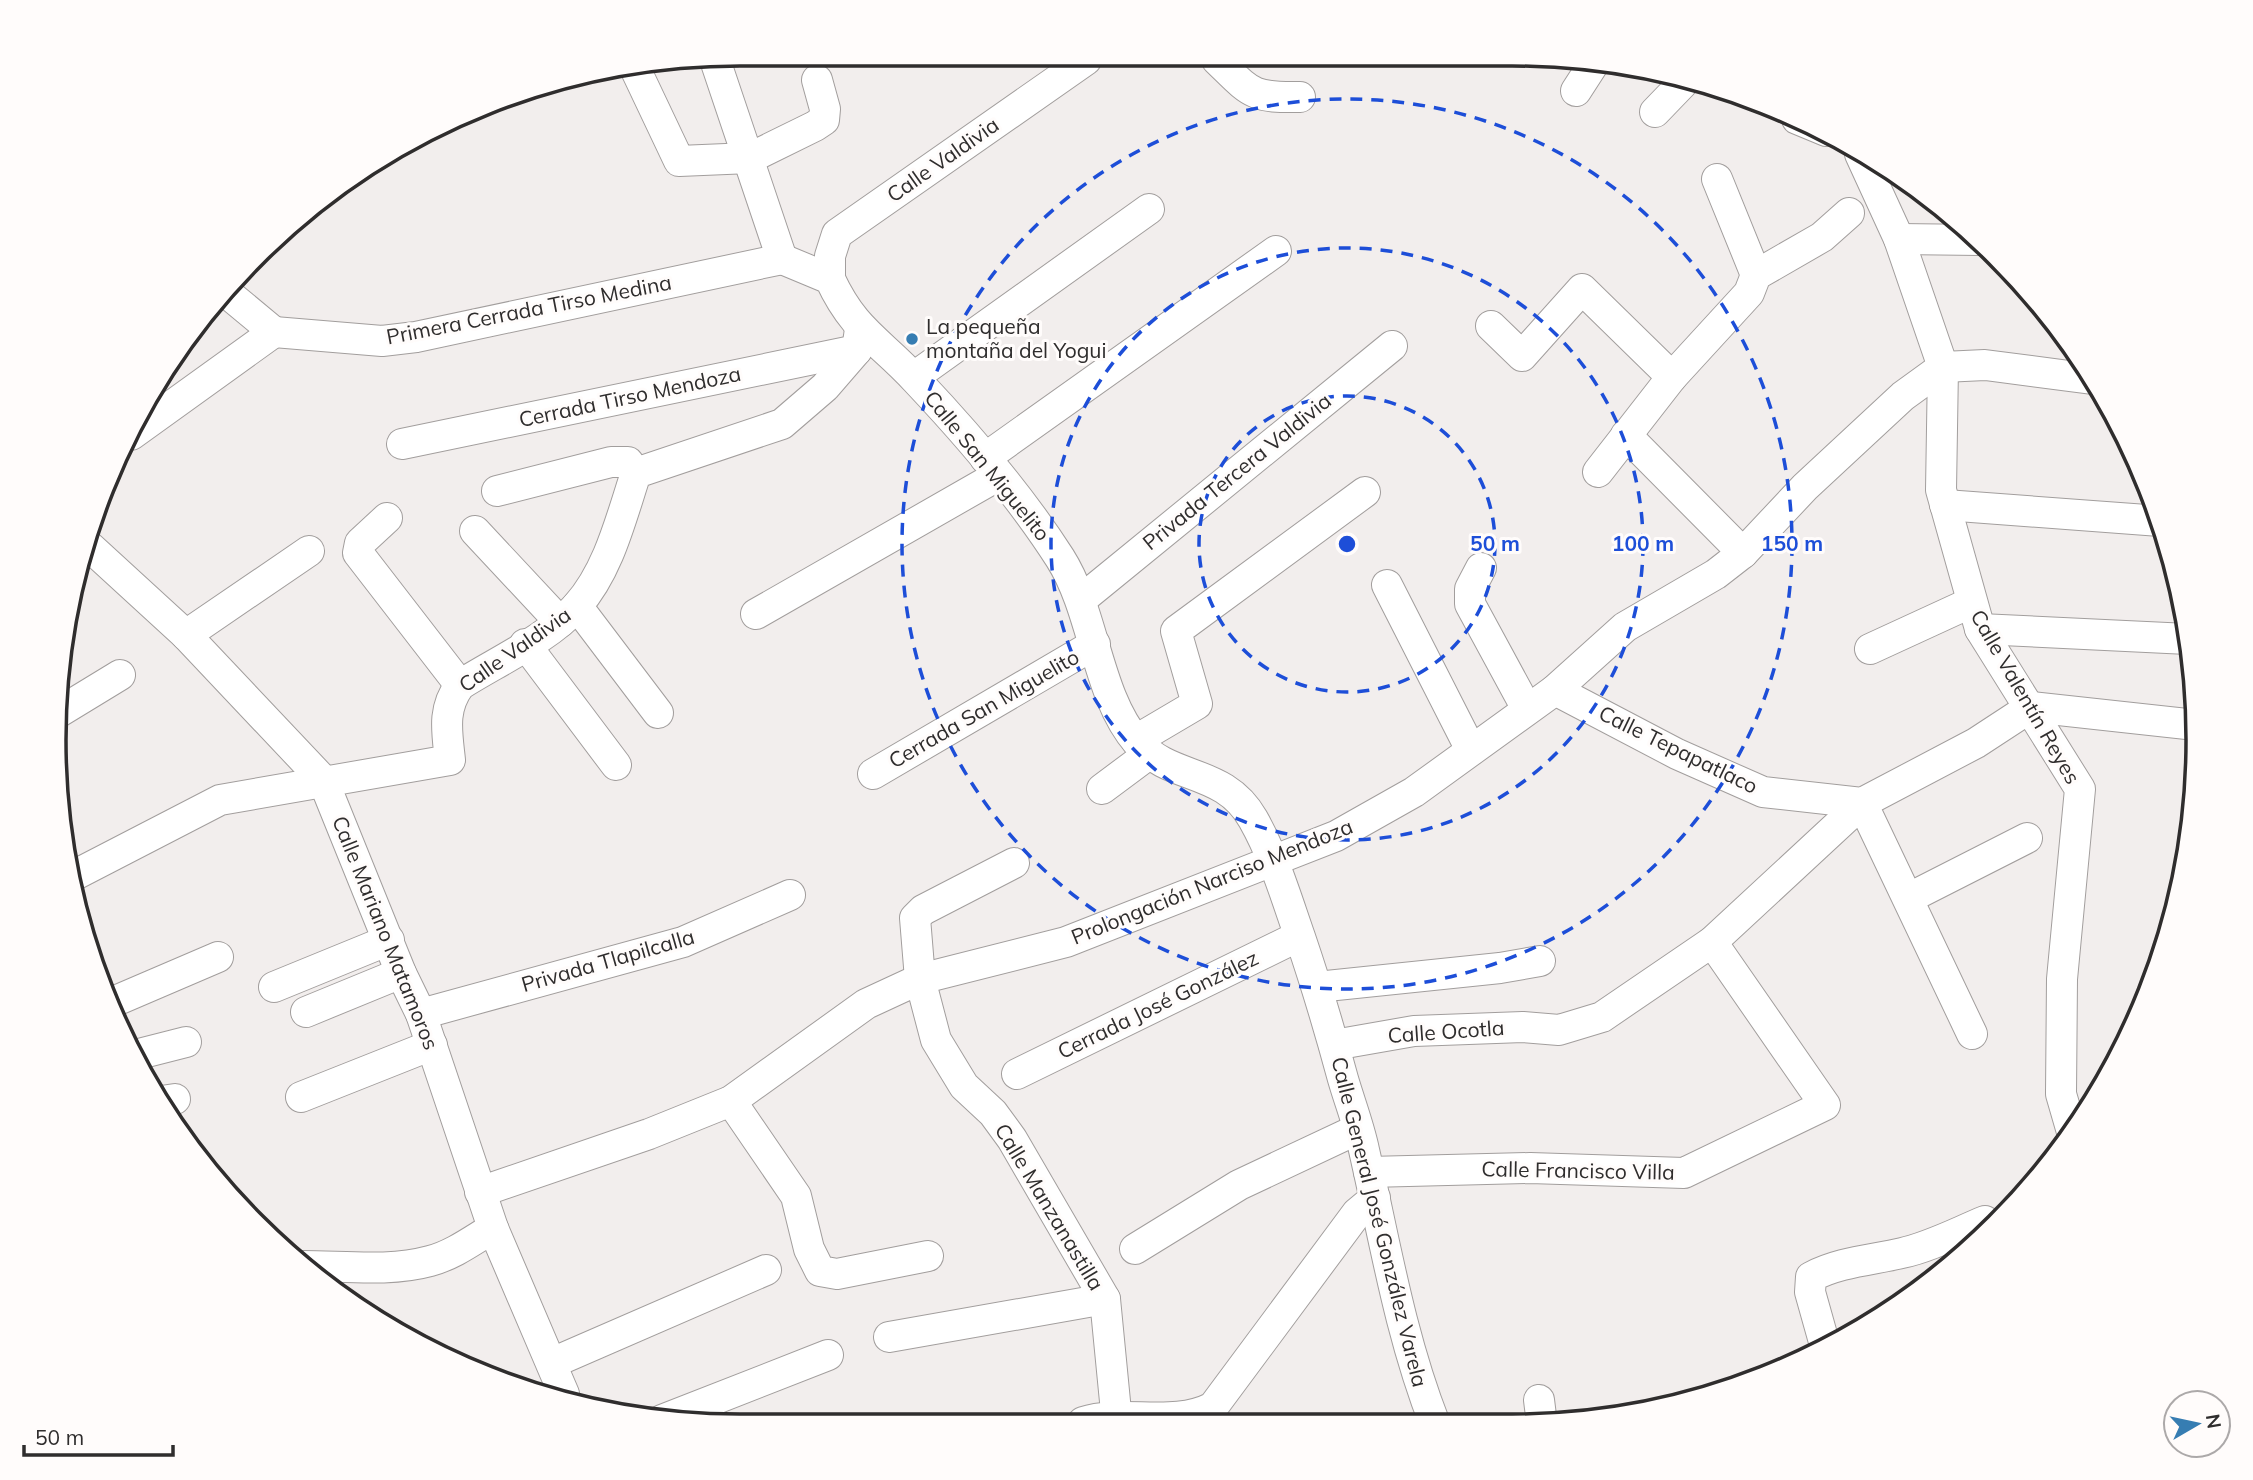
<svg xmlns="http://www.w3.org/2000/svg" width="2253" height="1480" font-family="Mulish,sans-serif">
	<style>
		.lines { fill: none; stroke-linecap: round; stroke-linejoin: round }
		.minor-casing { stroke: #a29e9d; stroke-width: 32 }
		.minor { stroke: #fff; stroke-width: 30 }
		.ring { fill: none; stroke: #1d4ed8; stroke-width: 3.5; stroke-dasharray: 12 9 }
		.poi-dot { fill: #367db2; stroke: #fffcfb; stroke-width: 2.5 }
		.labels { text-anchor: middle; stroke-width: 6; stroke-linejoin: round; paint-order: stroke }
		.street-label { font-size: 21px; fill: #2f2d2d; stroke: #fffcfb }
		.poi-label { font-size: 21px; fill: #2f2d2d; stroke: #fffcfb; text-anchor: start }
		.rim { fill: none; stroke: #2f2d2d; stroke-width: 3.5 }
		.centre { fill: #1d4ed8; stroke: #fffcfb; stroke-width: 3.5 }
		.ring-label { font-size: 21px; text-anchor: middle; font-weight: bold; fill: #1d4ed8; stroke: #fffcfb; stroke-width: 6; stroke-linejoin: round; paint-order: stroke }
	</style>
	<rect width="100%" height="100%" fill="#f2eeed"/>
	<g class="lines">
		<g class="minor-casing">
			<g id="minor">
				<path d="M715,60L782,259"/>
				<path d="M1217,60C1251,93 1251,98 1300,97"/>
				<path d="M633,64L679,161L750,158L815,126L824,120L825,109L817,80"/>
				<path d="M1576,91L1596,60"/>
				<path d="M1655,112L1682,84"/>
				<path d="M1797,119L1826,131"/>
				<path d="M1860,154L1899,239L1943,367L1941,490L1980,629L2080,789L2062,979L2061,1094L2072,1132"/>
				<path d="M1717,179L1756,275"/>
				<path d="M1899,239L1980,240"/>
				<path d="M782,259L830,279C854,331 879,340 916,380C968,435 1019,494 1060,558C1095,613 1096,695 1138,743C1172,781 1224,768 1253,819C1274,856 1286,897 1300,937C1316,984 1330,1031 1343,1079C1350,1103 1359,1126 1364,1150C1385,1242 1400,1335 1435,1424"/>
				<path d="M830,279V256L837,234L1086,60"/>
				<path d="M227,293L274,332"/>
				<path d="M1491,326L1522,356L1582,289L1672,377"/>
				<path d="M274,332L382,341L416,337L782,259"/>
				<path d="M914,377L1149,209"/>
				<path d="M131,435L274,332"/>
				<path d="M1626,435L1743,553"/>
				<path d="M402,444L857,350"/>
				<path d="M985,458L1276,251"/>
				<path d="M1598,472L1672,377L1749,293L1756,275L1822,237L1849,213"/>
				<path d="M497,491L611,462H628L636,473"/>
				<path d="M1945,505L2160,521"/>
				<path d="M387,518L360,543L358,553L460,685"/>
				<path d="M475,531L560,622"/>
				<path d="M90,547L186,635L323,780L401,973L421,1014L493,1228L564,1394"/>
				<path d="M1481,568L1470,589V604L1527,709"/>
				<path d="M1387,585L1471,750"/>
				<path d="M1082,599L1392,346"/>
				<path d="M577,606L658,713"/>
				<path d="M756,614L999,475"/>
				<path d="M1980,629L2188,639"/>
				<path d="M186,635L309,551"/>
				<path d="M525,644L616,765"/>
				<path d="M1870,649L1970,603"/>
				<path d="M1555,690L1677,754L1763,792L1862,803L1976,743L2031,707L2196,725"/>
				<path d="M56,714L120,675"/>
				<path d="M1136,740L1197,704L1176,631L1365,492"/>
				<path d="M873,774L1095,644"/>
				<path d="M1102,789L1149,754"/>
				<path d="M1014,863L923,910L915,918L920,979L936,1040L964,1086L993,1113L1012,1139L1105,1299L1117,1422"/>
				<path d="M71,877L220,800L450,760C447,732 442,709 460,685C496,662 549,638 577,606C609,570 621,518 636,473L782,424L825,387L857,350L860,329"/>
				<path d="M1909,898L2027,838"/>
				<path d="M274,987L389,940"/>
				<path d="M1317,987L1500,968L1540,961"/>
				<path d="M113,1002L218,957"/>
				<path d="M306,1012L401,973"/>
				<path d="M421,1014L683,942L790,895"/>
				<path d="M1334,1045L1414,1031L1523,1027L1559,1030L1602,1017L1712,942L1862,803L1972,1034"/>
				<path d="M135,1055L186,1042"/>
				<path d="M1017,1074L1299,936"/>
				<path d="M301,1097L432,1045"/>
				<path d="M161,1101L175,1099"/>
				<path d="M731,1101L796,1196L809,1249L820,1271L837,1274L928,1256"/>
				<path d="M1369,1172L1530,1168L1684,1173L1825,1105L1712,942"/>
				<path d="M480,1192L649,1134L731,1101L866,1004L920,979L1066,942L1336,836L1414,792L1555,690L1625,627L1716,574L1743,553L1805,487L1903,396L1943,367L1985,365L2092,379"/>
				<path d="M1135,1249L1239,1185L1358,1129"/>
				<path d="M303,1266C344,1266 390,1272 430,1261C453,1255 473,1240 493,1228"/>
				<path d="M889,1337L1105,1299"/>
				<path d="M1826,1349L1810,1292L1811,1277C1839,1262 1872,1260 1902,1253C1930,1247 1958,1232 1985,1221"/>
				<path d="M552,1363L766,1270"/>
				<path d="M1539,1400L1542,1424"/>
				<path d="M662,1420L828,1355"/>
				<path d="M1083,1422C1125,1409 1173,1428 1213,1407L1357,1213L1375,1198"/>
			</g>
		</g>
		<use href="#minor" class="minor"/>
	</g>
	<g class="ring">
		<circle cx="1347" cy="544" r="148"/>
		<circle cx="1347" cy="544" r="296"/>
		<circle cx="1347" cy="544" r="445"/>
	</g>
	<circle class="poi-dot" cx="912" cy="339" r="7"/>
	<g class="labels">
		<g class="street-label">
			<text transform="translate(943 160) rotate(-35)" y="7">Calle Valdivia</text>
			<text transform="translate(529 310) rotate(-11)" y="7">Primera Cerrada Tirso Medina</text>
			<text transform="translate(630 397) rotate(-12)" y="7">Cerrada Tirso Mendoza</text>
			<text transform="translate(987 466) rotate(51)" y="7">Calle San Miguelito</text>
			<text transform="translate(1237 472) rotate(-39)" y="7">Privada Tercera Valdivia</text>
			<text transform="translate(515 650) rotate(-35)" y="7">Calle Valdivia</text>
			<text transform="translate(2025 697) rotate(60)" y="7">Calle Valentín Reyes</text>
			<text transform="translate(984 709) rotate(-30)" y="7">Cerrada San Miguelito</text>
			<text transform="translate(1678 750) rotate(26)" y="7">Calle Tepapatlaco</text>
			<text transform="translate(1212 882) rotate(-22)" y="7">Prolongación Narciso Mendoza</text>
			<text transform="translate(385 933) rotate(68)" y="7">Calle Mariano Matamoros</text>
			<text transform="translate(608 961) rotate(-16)" y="7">Privada Tlapilcalla</text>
			<text transform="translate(1158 1005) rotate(-26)" y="7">Cerrada José González</text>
			<text transform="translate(1446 1032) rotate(-4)" y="7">Calle Ocotla</text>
			<text transform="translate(1578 1171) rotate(1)" y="7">Calle Francisco Villa</text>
			<text transform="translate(1049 1207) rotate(59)" y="7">Calle Manzanastilla</text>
			<text transform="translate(1379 1222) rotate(76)" y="7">Calle General José González Varela</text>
		</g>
		<g class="poi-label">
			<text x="926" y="334">La pequeña<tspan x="926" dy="24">montaña del Yogui</tspan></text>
		</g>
	</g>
	<path d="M0 0H2253V1480H0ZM740 66H1512A674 674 0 0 1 2186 740V740A674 674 0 0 1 1512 1414H740A674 674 0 0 1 66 740V740A674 674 0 0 1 740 66Z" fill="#fffcfb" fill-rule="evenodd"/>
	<path class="rim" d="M740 66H1512A674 674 0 0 1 2186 740V740A674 674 0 0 1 1512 1414H740A674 674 0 0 1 66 740V740A674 674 0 0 1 740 66Z"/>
	<circle cx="1347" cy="544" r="10" class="centre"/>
	<g class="ring-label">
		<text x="1495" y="551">50 m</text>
		<text x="1643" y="551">100 m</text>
		<text x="1792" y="551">150 m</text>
	</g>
	<g transform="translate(2197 1424) rotate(81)"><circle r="33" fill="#fffcfb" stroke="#aca9a9" stroke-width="2"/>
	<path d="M0-5L12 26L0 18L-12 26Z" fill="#367db2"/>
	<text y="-10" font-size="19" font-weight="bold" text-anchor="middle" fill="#2f2d2d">N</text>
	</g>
	<path d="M24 1445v10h149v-10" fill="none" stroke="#2f2d2d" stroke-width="3.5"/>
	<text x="35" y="1445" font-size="21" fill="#2f2d2d" stroke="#fffcfb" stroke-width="5" paint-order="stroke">50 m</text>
</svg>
